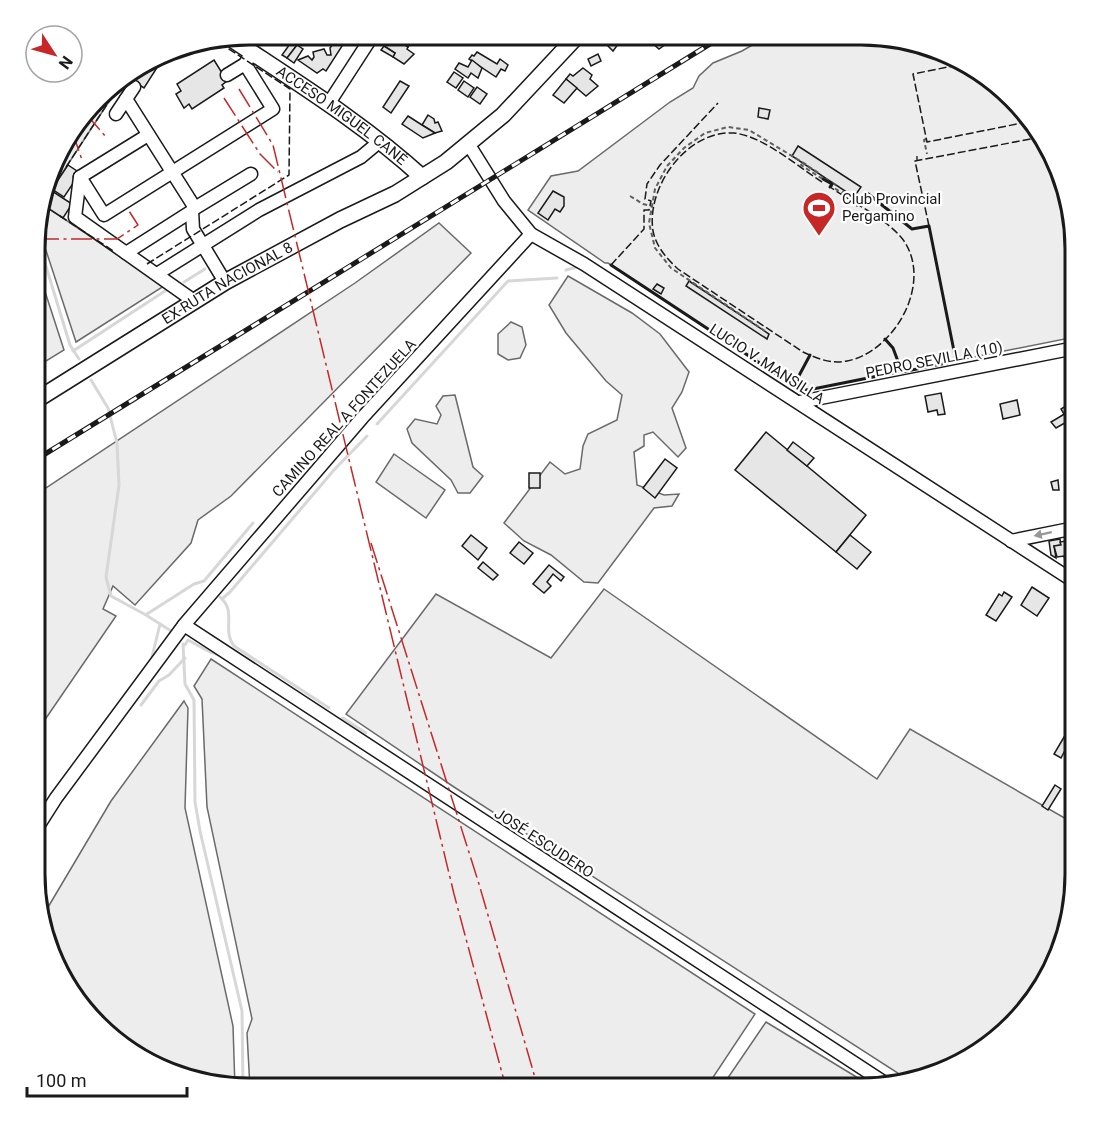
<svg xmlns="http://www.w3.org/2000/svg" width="1110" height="1123" font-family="Roboto,sans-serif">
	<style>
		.built { fill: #ededed; stroke: #6a6a6a; stroke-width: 1.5 }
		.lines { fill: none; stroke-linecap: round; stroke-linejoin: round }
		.stream { stroke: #d7d7d7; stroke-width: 3 }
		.building { fill: #e6e6e6; stroke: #1a1a1a; stroke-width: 1.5 }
		.minor-casing { stroke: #1a1a1a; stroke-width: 15 }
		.major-casing { stroke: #1a1a1a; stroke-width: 18 }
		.path { stroke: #5f5f5f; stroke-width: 2; stroke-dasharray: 4.5 3; stroke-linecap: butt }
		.minor { stroke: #fff; stroke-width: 12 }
		.major { stroke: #fff; stroke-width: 15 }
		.rail-casing { stroke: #1a1a1a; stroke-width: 5 }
		.rail { stroke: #fff; stroke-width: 3; stroke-dasharray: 9; stroke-linecap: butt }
		.hedge { stroke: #2b5a34; stroke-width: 4.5; stroke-dasharray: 3 4.5; stroke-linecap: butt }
		.fence { stroke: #1a1a1a; stroke-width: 1.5; stroke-dasharray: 8 3; stroke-linecap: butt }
		.wall { stroke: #1a1a1a; stroke-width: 3 }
		.power { stroke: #c62828; stroke-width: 1.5; stroke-dasharray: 21 4.5 3 4.5; stroke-linecap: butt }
		.oneway { fill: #989898 }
		.labels { text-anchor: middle; stroke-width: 4.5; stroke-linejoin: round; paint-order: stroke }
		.street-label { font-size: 15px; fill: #1a1a1a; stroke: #fff }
		.poi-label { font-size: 15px; fill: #1a1a1a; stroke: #fff; text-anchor: start }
		.rim { fill: none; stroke: #1a1a1a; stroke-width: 3 }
	</style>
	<rect width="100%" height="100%" fill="#fff"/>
	<g class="built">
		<path d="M775,36H889L968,63L1031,119L1053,158L1075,272V337L808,390L799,389L608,263H605L528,210L551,176L578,171L670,102L693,88L699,76L713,63L742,51L754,44L760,45Z"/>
		<path d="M125,77L42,204L164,286L76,342L38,226L39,207L63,142L108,88Z"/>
		<path d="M439,223L471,253L231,496L198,520L191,543L135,605L113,586L103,609L116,616L42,724L36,718L37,494L355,283Z"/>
		<path d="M38,270L64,350L38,366Z"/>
		<path d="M568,276L632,313L660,334L689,372L682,392L672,408L686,448L678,457L653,432L644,435V446L634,452L637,485L664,495L679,494L672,506L654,508L598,583L584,582L551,555L524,541L504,523L550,462L565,474L580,469L583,446L588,434L617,420L622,395L606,381L566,333L549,305Z"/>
		<path d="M511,322L522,327L526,345L520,358L508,360L498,354V334Z"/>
		<path d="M455,395L473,467L483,476L470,493H458L451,480L412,443L407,429L415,419L437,424L441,415L436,406L443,396Z"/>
		<path d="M394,454L445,490L426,518L376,482Z"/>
		<path d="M604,589L877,779L910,729L1075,824V888L1047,981L991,1044L930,1077L910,1081L454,787L346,714L436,594L551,658Z"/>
		<path d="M211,659L755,1014L706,1088H250L247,1033L252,1019L207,807L202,699L194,686Z"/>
		<path d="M184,701L188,708L185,808L233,1026L235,1088L142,1060L79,1004L46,943L41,919L111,801Z"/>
		<path d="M766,1022L863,1081L874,1088H721Z"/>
	</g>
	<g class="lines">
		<g class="stream">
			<path d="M38,240L70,345L79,359"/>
			<path d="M566,270L577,267L584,271"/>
			<path d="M184,282L205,269"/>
			<path d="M73,351L168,289"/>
			<path d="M91,380L108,408L117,443L119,485L106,577L111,596L146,615L171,631"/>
			<path d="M377,424L508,281L557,278"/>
			<path d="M220,597L222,599L230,592L334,470L367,436"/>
			<path d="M222,599C236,613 222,631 234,646L329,708"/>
			<path d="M147,614L194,584L204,581L253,523"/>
			<path d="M183,644L185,684L194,700L195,802L200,831L242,1011L243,1088"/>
			<path d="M185,645L188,640L210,652L219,655"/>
			<path d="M152,657L160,624"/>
			<path d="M141,705L159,681L169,675L185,658"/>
			<path d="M343,718L366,733"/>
		</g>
	</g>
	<g class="building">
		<path d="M394,35H406L413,40L408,47L393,37Z"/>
		<path d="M391,36L408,47L407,49L414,54L404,64L393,57L395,53L384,46Z"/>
		<path d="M644,36H656L666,44L659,49Z"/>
		<path d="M337,38L344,43L326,71L323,69L317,73L298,60L308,56L312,60L314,57L313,52L324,49L327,55H331L330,48Z"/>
		<path d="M614,39L619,43L613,51L608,46Z"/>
		<path d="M292,41L297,45L287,58L282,55Z"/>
		<path d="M297,45L303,49L294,63L287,58Z"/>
		<path d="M384,46L395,53L393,57L381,50Z"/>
		<path d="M477,52L497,64L500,59L508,65L505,71L501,69L496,77L469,59L472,55L474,56Z"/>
		<path d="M598,54L601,61L591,66L588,59Z"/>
		<path d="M165,55L144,88L127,77Z"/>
		<path d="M214,60L227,81L222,85L224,88L192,109L189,104L184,108L176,94L181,91L177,84Z"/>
		<path d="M472,60L482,68L478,78L471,73L468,78L455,69L459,63L468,67Z"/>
		<path d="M583,68L592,75L590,79L598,86L586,96L566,79L570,74L573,76Z"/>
		<path d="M454,72L463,78L456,88L447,82Z"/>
		<path d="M566,79L577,88L564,103L553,95Z"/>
		<path d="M400,81L409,86L391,113L383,107Z"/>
		<path d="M464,81L474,88L468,97L458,90Z"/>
		<path d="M477,87L487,94L480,104L470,97Z"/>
		<path d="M759,108L770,110L768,119L758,117Z"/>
		<path d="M428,115L434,119L435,123L438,122L442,131L435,133L422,125Z"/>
		<path d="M408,116L422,125L435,133L423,138L402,124Z"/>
		<path d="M798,146L861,187L854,197L792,156Z"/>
		<path d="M68,165L80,173L64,197L52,189Z"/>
		<path d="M52,191L72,204L63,218L43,205Z"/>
		<path d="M553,191L564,197V206L560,212L555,209L548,220L538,213Z"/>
		<path d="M689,281L769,334L767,339L686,286Z"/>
		<path d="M657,284L664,288L661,294L653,289Z"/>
		<path d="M941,393L945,414L938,415L937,410L928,412L925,396Z"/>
		<path d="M1017,400L1020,415L1003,419L1000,404Z"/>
		<path d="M1075,400V403L1066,409L1068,412L1055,421L1064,414L1061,409Z"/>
		<path d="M1075,403V431L1074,429L1070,432L1068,428L1073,424L1070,420L1056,428L1051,422L1068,412L1066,409Z"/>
		<path d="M766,432L866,515L836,552L735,470Z"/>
		<path d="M793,442L814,458L807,466L787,450Z"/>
		<path d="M665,459L677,468L655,498L643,488Z"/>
		<rect x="529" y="473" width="11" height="15"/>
		<path d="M1058,480L1059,490H1053L1051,482Z"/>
		<path d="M471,535L487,548L478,560L462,546Z"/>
		<path d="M850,535L871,552L857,569L836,552Z"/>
		<path d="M1060,539L1061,545L1054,546L1056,558L1051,555L1049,541Z"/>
		<path d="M1071,540L1075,558L1065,560L1064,556L1057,557L1054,546L1061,545L1060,542Z"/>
		<path d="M519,542L533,553L524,564L510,553Z"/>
		<path d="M483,562L498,575L493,580L478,568Z"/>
		<path d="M549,565L564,577L561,581L553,574L547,582L551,586L544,593L533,584Z"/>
		<path d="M1032,587L1049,598L1037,616L1021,605Z"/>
		<path d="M1004,592L1012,597L996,621L986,615L999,594L1002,596Z"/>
		<path d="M1070,699L1075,702L1073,710L1066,706Z"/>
		<path d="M1074,711L1075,712V730L1066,724Z"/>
		<path d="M1067,732L1073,735L1061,758L1054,754Z"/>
		<path d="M1055,785L1061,789L1048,810L1042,806Z"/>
	</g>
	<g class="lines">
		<g class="minor-casing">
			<g id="minor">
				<path d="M227,75L245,64L249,57"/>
				<path d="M134,87L126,99L195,208L192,211L193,229L225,282"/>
				<path d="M329,103L373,35"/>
				<path d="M116,114L126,99"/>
				<path d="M148,135L80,177L75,217L194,301"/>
				<path d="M469,145L504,201L531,234L584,264L1075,582"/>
				<path d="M80,177L104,215L273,109L245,64"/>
				<path d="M195,208L251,174"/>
				<path d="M126,253L192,211"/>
				<path d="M157,274L259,210L361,157L379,142"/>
				<path d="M800,402L1075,348"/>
				<path d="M1011,541L1075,528"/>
				<path d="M184,625L888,1085"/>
				<path d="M35,831L56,798L184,625L362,418L531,234"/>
			</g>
		</g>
		<g class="major-casing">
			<g id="major">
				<path id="s1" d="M230,38C296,82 364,124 422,177"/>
				<path id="s2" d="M38,399L225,282L340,220L395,194L446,162L503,115L578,35"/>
			</g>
		</g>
		<g class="path">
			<path d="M926,139L924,140L927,154"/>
			<path d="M917,156V160"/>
			<path d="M802,164L801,165L821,178L822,177L838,186"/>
			<path d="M808,166L820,174"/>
			<path d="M833,184L831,186L842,193L844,191"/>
			<path d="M630,196L643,204L651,206"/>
			<path d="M765,331L671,268L655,248L649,223L655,189L667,166L684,148L705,133L728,127L749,130L807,165"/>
		</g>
		<use href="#minor" class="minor"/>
		<use href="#major" class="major"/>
		<g class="rail-casing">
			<path id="rail" d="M37,459L723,36"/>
		</g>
		<use href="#rail" class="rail"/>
		<path class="hedge" d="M768,38L772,36"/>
		<g class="fence">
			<path d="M968,63L913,74L927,142L1027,122L1026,114"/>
			<path d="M66,167L125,77"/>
			<path d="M822,182C797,166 763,136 734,133C687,130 646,187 653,231C656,246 666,258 678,269L803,352C818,359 831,364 847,361C894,352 933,284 904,241C889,220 852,202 830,187"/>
			<path d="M45,206L42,204L53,187"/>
			<path d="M60,216L115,252"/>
			<path d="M929,226L915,161L1041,137"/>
			<path d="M147,264L289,175L290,89L215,40"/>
			<path d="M611,265L644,229V210H649L651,201L645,199L647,184L660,165L718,103"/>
		</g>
		<g class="wall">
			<path d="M823,179L832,184L830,187"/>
			<path d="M864,196L867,193L912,229L929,226L956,361L902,372L893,348L885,339"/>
			<path d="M857,205L861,200"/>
			<path d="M611,265L799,389L808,390L893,373"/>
			<path d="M794,385L810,355"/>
		</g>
		<g class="power">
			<path d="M239,89L273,145L454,894L506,1088"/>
			<path d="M224,98L260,154L278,172"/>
			<path d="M86,114L106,137"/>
			<path d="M72,131L82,160"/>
			<path d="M38,239H117L138,225L129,211"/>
			<path d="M371,543L479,884L538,1088"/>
		</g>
	</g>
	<defs><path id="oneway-solid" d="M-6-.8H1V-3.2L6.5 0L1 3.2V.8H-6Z" transform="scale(1.5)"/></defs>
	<use class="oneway" href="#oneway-solid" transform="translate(1043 534) rotate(168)"/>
	<defs>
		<g id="stadium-pin" transform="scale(1.725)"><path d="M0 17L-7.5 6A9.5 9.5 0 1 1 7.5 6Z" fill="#c62828" stroke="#fff"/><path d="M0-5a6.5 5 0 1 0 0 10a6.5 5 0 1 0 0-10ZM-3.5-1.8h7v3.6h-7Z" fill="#fff"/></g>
	</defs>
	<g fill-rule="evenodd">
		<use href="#stadium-pin" x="819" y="208"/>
	</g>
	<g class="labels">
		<g class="street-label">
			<text dy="5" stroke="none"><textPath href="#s1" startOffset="136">ACCESO MIGUEL CANÉ</textPath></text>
			<text dy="5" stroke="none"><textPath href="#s2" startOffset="222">EX-RUTA NACIONAL 8</textPath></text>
			<text transform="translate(934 360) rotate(-11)" y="5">PEDRO SEVILLA (10)</text>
			<text transform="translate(767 364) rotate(33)" y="5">LUCIO V. MANSILLA</text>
			<text transform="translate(344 418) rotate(-48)" y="5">CAMINO REAL A FONTEZUELA</text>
			<text transform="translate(544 843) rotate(33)" y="5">JOSÉ ESCUDERO</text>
		</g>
		<g class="poi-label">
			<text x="842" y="204">Club Provincial<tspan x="842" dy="17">Pergamino</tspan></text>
		</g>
	</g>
	<path d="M0 0H1110V1123H0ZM249 45H861A204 204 0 0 1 1065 249V874A204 204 0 0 1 861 1078H249A204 204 0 0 1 45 874V249A204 204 0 0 1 249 45Z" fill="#fff" fill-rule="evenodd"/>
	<path class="rim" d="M249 45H861A204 204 0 0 1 1065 249V874A204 204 0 0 1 861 1078H249A204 204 0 0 1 45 874V249A204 204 0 0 1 249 45Z"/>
	<g transform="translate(54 54) rotate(126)"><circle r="28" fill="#ffffff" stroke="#a3a3a3" stroke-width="1.5"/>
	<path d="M0-4.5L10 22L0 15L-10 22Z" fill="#c62828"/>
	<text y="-9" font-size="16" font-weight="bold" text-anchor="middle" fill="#1a1a1a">N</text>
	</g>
	<path d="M27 1087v9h160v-9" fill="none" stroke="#1a1a1a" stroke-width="3"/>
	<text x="36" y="1087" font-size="18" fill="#1a1a1a" stroke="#ffffff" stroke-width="4.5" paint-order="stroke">100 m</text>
</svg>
